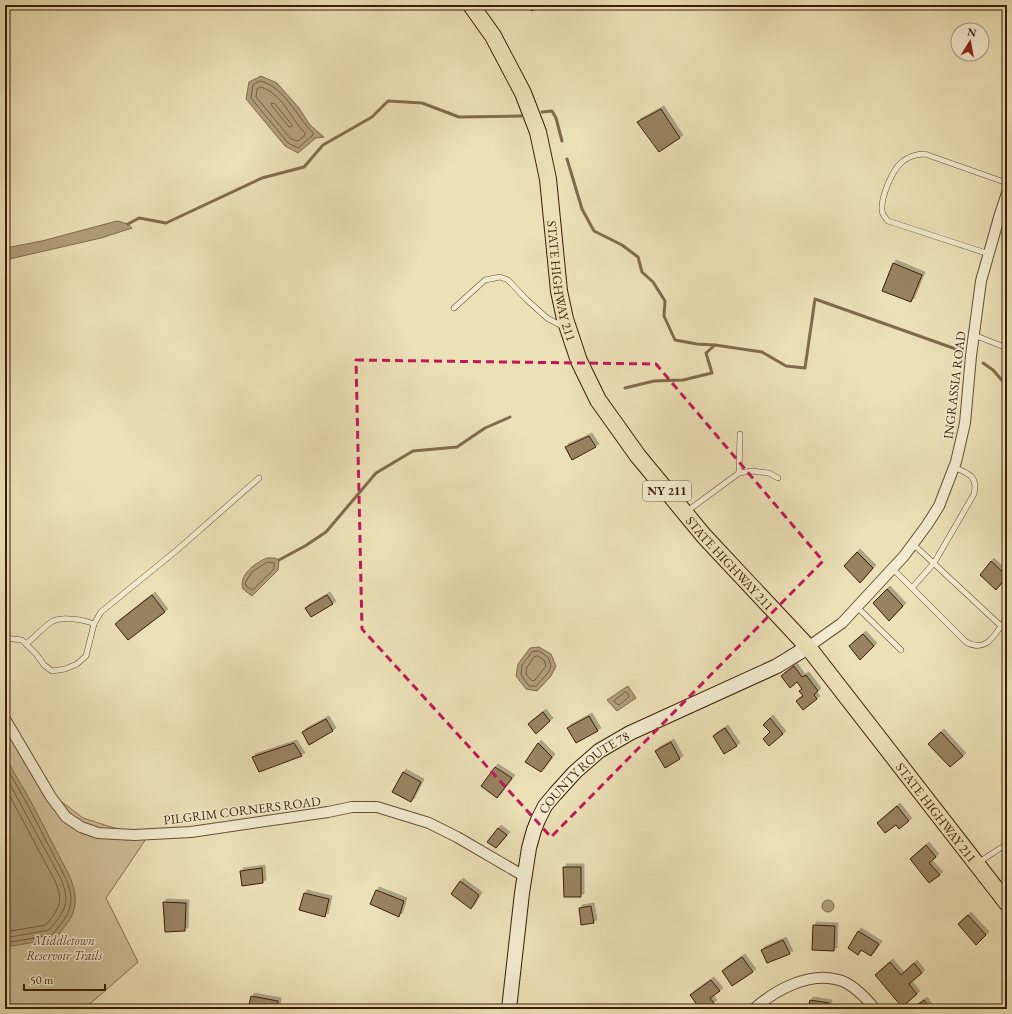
<svg xmlns="http://www.w3.org/2000/svg" width="1012" height="1014" font-family="'EB Garamond',serif">
	<style>
		.green { fill: #cebf99; stroke: #846e4e }
		.water { fill: #b09e7a; stroke: #816b4b }
		.lines { fill: none; stroke-linecap: round; stroke-linejoin: round }
		.shore { stroke: #765e3f; stroke-width: 1 }
		.stream { stroke: #816b4b; stroke-width: 3 }
		.building { fill: #978361; stroke: #3b1e04; filter: url(#shadow) }
		.lane-casing { stroke: #674e31; stroke-width: 6 }
		.street-casing { stroke: #674e31; stroke-width: 12 }
		.secondary-casing { stroke: #3b1e04; stroke-width: 16 }
		.primary-casing { stroke: #3b1e04; stroke-width: 18 }
		.lane { stroke: #f3ebd0; stroke-width: 5 }
		.street { stroke: #f3ebd0; stroke-width: 10 }
		.secondary { stroke: #f3ebd0; stroke-width: 14 }
		.primary { stroke: #ece0b7; stroke-width: 16 }
		.marked { fill: none; stroke: #c2185b; stroke-width: 3; stroke-dasharray: 8 5; stroke-linejoin: round }
		.labels { text-anchor: middle; stroke-width: 3; stroke-linejoin: round; paint-order: stroke }
		.shield { fill: #f3ebd0; stroke: #725c41; stroke-width: 1 }
		.shield-label { font-size: 12px; font-weight: bold; fill: #3b1e04 }
		.street-label { font-size: 13px; fill: #3b1e04; stroke: #f3ebd0 }
		.park-label { font-size: 13px; font-style: italic; fill: #604629; stroke: #f3ebd0 }
	</style>
	<defs>
		<filter id="shadow"><feDropShadow dx="3" dy="-3" stdDeviation="0" flood-color="#0004"/></filter>
	</defs>
	<rect width="100%" height="100%" fill="#ece0b7"/>
	<filter id="stains"><feTurbulence type="fractalNoise" baseFrequency=".005" numOctaves="4"/><feColorMatrix values="0 0 0 0 .2 0 0 0 0 .09 0 0 0 0 .02 0 0 0 .5 -.17"/></filter>
	<radialGradient id="worn" r=".72"><stop offset=".6" stop-color="#630" stop-opacity="0"/><stop offset="1" stop-color="#630" stop-opacity=".3"/></radialGradient>
	<path class="green" d="M5,715L58,799L83,818L111,827L148,836L106,898L138,962L84,1009H5Z"/>
	<g class="water">
		<path d="M261,76L277,83L299,108L310,125L324,137L316,138L298,153L285,146L246,99L249,82Z"/>
		<path d="M117,221L128,224L132,228L101,238L5,260V248L42,241Z"/>
		<path d="M267,558H275L279,560L278,570L252,596L243,589C238,575 255,563 267,558Z"/>
		<path d="M539,647L551,654L556,666L551,676L537,691L526,689L516,676L518,664L530,648Z"/>
		<path d="M628,686L636,698L617,711L607,700Z"/>
		<path d="M5,757L29,798L69,875C74,886 78,900 73,913C71,920 60,932 55,939L5,947Z"/>
		<circle cx="828" cy="906" r="6"/>
	</g>
	<g class="lines">
		<g class="shore">
			<path d="M260,81C284,86 297,117 313,133V135L298,148L288,143L251,98L253,85Z"/>
			<path d="M261,87C283,94 290,118 305,133V135L298,141L291,139L256,97L257,89Z"/>
			<path d="M272,103L275,104L292,125L291,127H289L272,106Z"/>
			<path d="M268,562L274,563V569L253,590L247,587L245,583L248,578L252,572Z"/>
			<path d="M539,651L548,657L551,666L548,673L536,686H529L521,675L522,665L532,652Z"/>
			<path d="M538,656L544,660L546,666L535,680L532,681L526,674L527,667L534,657Z"/>
			<path d="M626,692L629,695V697L619,705L617,704L614,702L615,700Z"/>
			<path d="M5,765L25,800L65,877C77,904 70,913 52,935L5,943"/>
			<path d="M5,775L61,879C71,903 65,911 49,930L5,938"/>
			<path d="M5,787L55,881C64,901 59,909 46,925L5,932"/>
		</g>
		<g class="stream">
			<path d="M542,112L552,111L556,118L562,141"/>
			<path d="M567,159L582,209L594,231L622,245L638,257L642,272L653,282L665,301L664,316L675,340L697,344L715,345"/>
			<path d="M128,224L139,218L166,223L262,178L304,167L323,145L372,117L388,101L422,103L459,117L521,116"/>
			<path d="M983,363L993,370L1007,386"/>
			<path d="M625,388L654,381L683,380L712,373L706,353L715,345L762,352L786,366L805,368L815,299L953,348L960,352"/>
			<path d="M279,560L305,546L326,532L376,473L413,451L457,447L485,428L510,417"/>
		</g>
	</g>
	<g class="building">
		<path d="M527,5H540L532,11Z"/>
		<path d="M661,109L680,138L659,152L637,122Z"/>
		<path d="M893,263L922,275L911,302L882,291Z"/>
		<path d="M589,436L596,447L572,460L565,447Z"/>
		<path d="M857,552L873,568L860,583L844,566Z"/>
		<path d="M991,561L1007,576L996,590L980,575Z"/>
		<path d="M887,589L903,606L889,621L873,603Z"/>
		<path d="M152,595L165,612L128,640L115,624Z"/>
		<path d="M327,595L333,604L311,617L305,608Z"/>
		<path d="M863,634L874,646L860,660L849,646Z"/>
		<path d="M794,666L802,677L806,675L818,691L814,695L817,699L803,710L796,701L803,696L799,691L802,689L797,682L790,688L781,676Z"/>
		<path d="M543,712L550,721L536,734L528,724Z"/>
		<path d="M589,716L598,731L576,743L567,728Z"/>
		<path d="M770,718L783,734L769,746L763,739L770,732L763,725Z"/>
		<path d="M326,719L333,731L309,745L302,732Z"/>
		<path d="M725,728L737,746L724,754L713,736Z"/>
		<path d="M941,732L963,756L950,767L928,744Z"/>
		<path d="M671,742L680,759L665,768L655,751Z"/>
		<path d="M294,743L302,756L259,772L252,757Z"/>
		<path d="M538,743L552,757L541,772L525,762Z"/>
		<path d="M495,767L512,778L497,798L481,786Z"/>
		<path d="M403,772L421,782L411,802L392,792Z"/>
		<path d="M897,806L909,821L899,829L896,825L885,833L877,823Z"/>
		<path d="M498,828L507,835L496,848L487,842Z"/>
		<path d="M926,845L936,857L929,863L940,875L929,883L910,859Z"/>
		<path d="M563,867H581V897H564Z"/>
		<path d="M262,868L263,883L242,886L240,871Z"/>
		<path d="M460,881L479,895L471,909L451,894Z"/>
		<path d="M376,890L404,901L399,917L370,904Z"/>
		<path d="M304,893L329,899L325,917L299,910Z"/>
		<path d="M163,902L186,903L185,931L165,932Z"/>
		<path d="M591,906L594,923L581,925L579,908Z"/>
		<path d="M968,915L986,935L976,945L958,924Z"/>
		<path d="M813,925L835,926L834,951L812,950Z"/>
		<path d="M858,931L879,944L871,956L861,950L858,955L848,948Z"/>
		<path d="M783,940L790,954L767,963L761,950Z"/>
		<path d="M742,957L753,972L732,986L722,971Z"/>
		<path d="M890,962L901,975L914,963L922,973L909,984L917,994L902,1007L875,975Z"/>
		<path d="M711,980L720,991L710,998L714,1003L706,1009H700L690,995Z"/>
		<path d="M251,996L278,1001L277,1009H248Z"/>
		<path d="M810,1000L829,1003L828,1009H808Z"/>
		<path d="M924,1000L931,1009H912Z"/>
	</g>
	<g class="lines">
		<g class="lane-casing">
			<g id="lane">
				<path d="M989,254L888,221C885,217 882,215 882,210C881,197 892,170 902,162C909,156 917,154 925,154L1007,183"/>
				<path d="M454,308L485,280L500,277L508,280L527,300L547,318L564,327"/>
				<path d="M974,335L1007,348"/>
				<path d="M739,473L740,434"/>
				<path d="M686,512L739,473L752,471L769,473L778,478"/>
				<path d="M913,544L1001,626"/>
				<path d="M893,569L966,642C988,654 995,633 1007,618"/>
				<path d="M912,588L934,563L974,494C978,475 968,474 954,467"/>
				<path d="M857,607L901,650"/>
				<path d="M5,638L22,640L36,654L44,665L52,671L65,669L77,664L86,656L94,624L101,612L177,550L259,478"/>
				<path d="M26,644C35,637 43,627 53,621C63,616 85,620 94,624"/>
				<path d="M979,862L1007,844"/>
				<path d="M1004,1009L1007,1007"/>
			</g>
		</g>
		<g class="street-casing">
			<g id="street">
				<path d="M808,647L842,623L904,556L927,525L939,506L956,462L965,423L971,356L981,281L1000,214L1007,193"/>
				<path d="M5,719L51,797L66,817L81,827L98,833L134,835L191,832L328,812L352,807H377L429,823L457,837L524,876"/>
				<path d="M754,1009C775,990 810,971 839,980C853,984 866,998 875,1009"/>
			</g>
		</g>
		<g class="secondary-casing">
			<g id="secondary">
				<path id="s1" d="M509,1009L522,893L529,848L534,830L538,820L545,806L555,794L575,772L599,751L630,733L777,666L808,647"/>
			</g>
		</g>
		<g class="primary-casing">
			<g id="primary">
				<path id="s2" d="M471,5L493,36L523,93L538,132L548,179L559,291L565,319L579,361L598,400L638,456L704,536L808,647L1007,903"/>
			</g>
		</g>
		<use href="#lane" class="lane"/>
		<use href="#street" class="street"/>
		<use href="#secondary" class="secondary"/>
		<use href="#primary" class="primary"/>
	</g>
	<path class="marked" d="M356,360L656,364L823,561L551,837L362,629Z"/>
	<g class="labels">
		<rect class="shield" x="643" y="481" width="48" height="20" rx="3"/>
		<g class="shield-label">
			<text x="667" y="495">NY 211</text>
		</g>
		<g class="street-label">
			<text dy="5" stroke="none"><textPath href="#s2" startOffset="295">STATE HIGHWAY 211</textPath></text>
			<text transform="translate(954 385) rotate(-83)" y="5">INGRASSIA ROAD</text>
			<text dy="5" stroke="none"><textPath href="#s2" startOffset="631">STATE HIGHWAY 211</textPath></text>
			<text dy="5" stroke="none"><textPath href="#s1" startOffset="259">COUNTY ROUTE 78</textPath></text>
			<text transform="translate(242 810) rotate(-7)" y="5">PILGRIM CORNERS ROAD</text>
			<text dy="5" stroke="none"><textPath href="#s2" startOffset="955">STATE HIGHWAY 211</textPath></text>
		</g>
		<g class="park-label">
			<text x="64" y="945">Middletown<tspan x="64" dy="15">Reservoir Trails</tspan></text>
		</g>
	</g>
	<rect width="1012" height="1014" fill="none" stroke="#ece0b7" stroke-width="20"/>
	<rect x="6" y="6" width="1000" height="1002" fill="none" stroke="#3b1e04" stroke-width="2"/>
	<rect x="10" y="10" width="992" height="994" fill="none" stroke="#3b1e04"/>
	<g transform="translate(970 42) rotate(11)"><circle r="19" fill="#f3ebd0" stroke="#a9997e"/>
	<path d="M0-3L7 15L0 10L-7 15Z" fill="#8f2418"/>
	<text y="-6" font-size="11" font-weight="bold" text-anchor="middle" fill="#3b1e04">N</text>
	</g>
	<path d="M24 984v6h81v-6" fill="none" stroke="#3b1e04" stroke-width="2"/>
	<text x="30" y="984" font-size="12" fill="#3b1e04" stroke="#f3ebd0" stroke-width="3" paint-order="stroke">50 m</text>
	<rect width="100%" height="100%" filter="url(#stains)"/>
	<rect width="100%" height="100%" fill="url(#worn)"/>
</svg>
